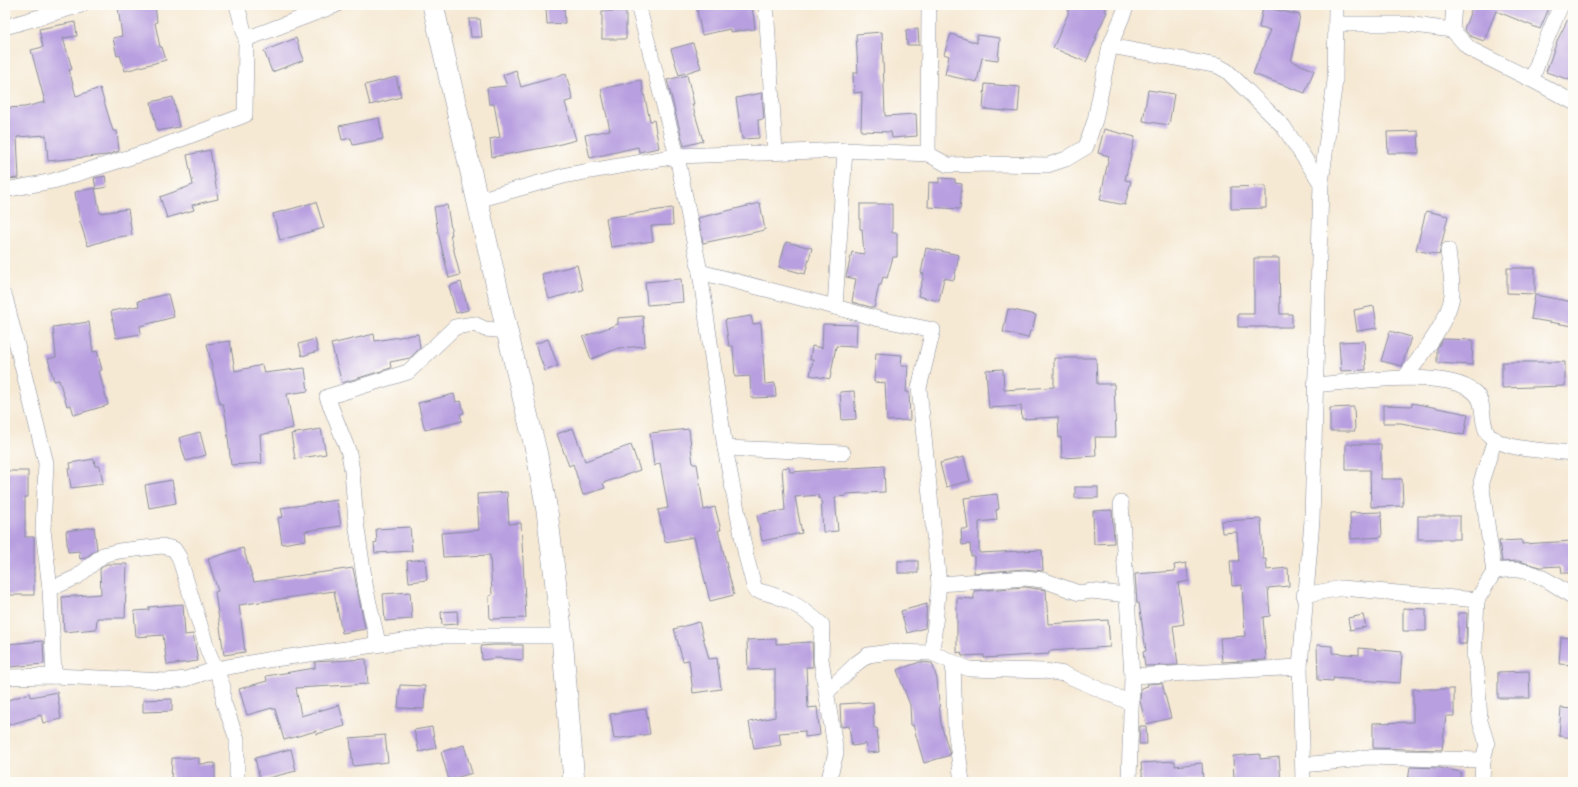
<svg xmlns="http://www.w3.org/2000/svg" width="1578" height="787" font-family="'Shantell Sans',sans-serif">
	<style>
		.building { fill: #b89fe0 }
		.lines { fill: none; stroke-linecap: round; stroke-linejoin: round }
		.street-casing { stroke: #888c99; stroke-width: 16 }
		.secondary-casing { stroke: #888c99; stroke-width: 22 }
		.street { stroke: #fff; stroke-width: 15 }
		.secondary { stroke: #fff; stroke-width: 21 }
	</style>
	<rect width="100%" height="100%" fill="#fdfcf7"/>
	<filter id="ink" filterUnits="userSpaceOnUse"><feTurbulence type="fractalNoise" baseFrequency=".025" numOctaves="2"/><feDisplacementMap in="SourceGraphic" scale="8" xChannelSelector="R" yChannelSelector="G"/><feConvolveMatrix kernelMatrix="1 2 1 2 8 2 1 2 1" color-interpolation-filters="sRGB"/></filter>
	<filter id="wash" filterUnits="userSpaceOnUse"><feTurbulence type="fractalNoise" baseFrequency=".012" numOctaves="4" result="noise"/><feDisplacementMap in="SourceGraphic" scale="16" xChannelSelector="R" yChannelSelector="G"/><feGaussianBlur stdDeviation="0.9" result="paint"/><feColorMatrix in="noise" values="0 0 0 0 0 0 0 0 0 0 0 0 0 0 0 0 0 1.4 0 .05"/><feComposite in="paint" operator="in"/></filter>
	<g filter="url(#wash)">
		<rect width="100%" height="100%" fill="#f6e9d4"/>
		<g id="blocks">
			<g class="building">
				<path d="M132,5H155L157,22L155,23L160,47H162L166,60L125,71L120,55L117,56L113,38L122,36L118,7Z"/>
				<path d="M696,5H752L755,29L730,32V29L702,35Z"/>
				<path d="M1068,5H1108L1105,11L1107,12L1095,38H1097L1086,62L1053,48L1068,14Z"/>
				<path d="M1473,5H1542L1549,8L1540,29L1496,11L1484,41L1470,36L1464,29Z"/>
				<path d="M564,7L565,23L547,24L546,8Z"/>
				<path d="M1263,7L1300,15L1294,45L1295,46L1291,61L1314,70L1305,93L1253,74L1270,30L1259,28Z"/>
				<path d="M1573,9V81L1546,72L1557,41Z"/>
				<rect x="602" y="11" width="24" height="28"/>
				<path d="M469,19H480L482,37H471Z"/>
				<path d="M75,22L77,36L63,38L72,69L69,70L76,96L100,88L113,131H117L119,151L107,155L48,161L46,135L17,137L19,178L5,179V108L25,107L45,102L31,50L43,47L39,29Z"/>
				<path d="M918,29L919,45H907L906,30Z"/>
				<path d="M882,32L885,116L916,114L917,136L892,138L891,132L861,131L862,92L854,93L853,73H858L856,34Z"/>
				<path d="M951,34L977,43V35L1000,38L998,60L982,58L977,82L945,75L949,56L944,54Z"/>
				<path d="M296,38L304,60L272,72L264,51Z"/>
				<path d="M693,43L701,68L679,75L671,49Z"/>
				<path d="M516,70L521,87L566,74L573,100L565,102L576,140L553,146L492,157L490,139L500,137L494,104H489L487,88L507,86L503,75Z"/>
				<path d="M687,75L694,104H692L703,141L684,146L667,80Z"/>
				<path d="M396,77L401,97L370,105L365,85Z"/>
				<path d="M641,80L650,121L654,120L659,148L639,152L638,147L590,158L585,135L610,130L601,89Z"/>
				<path d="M985,84L1020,87L1018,112L983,109Z"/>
				<path d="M1148,90L1174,94L1169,125L1143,121Z"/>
				<path d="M762,93L764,119L758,120L759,138L742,139L736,98Z"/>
				<path d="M173,97L179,127L157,131L151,102Z"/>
				<path d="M379,118L383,139L353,145L351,138L342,140L339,126Z"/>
				<path d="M1104,129L1135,137L1125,180L1131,181L1125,205L1100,200L1109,156L1098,153Z"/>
				<path d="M1418,131L1419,153H1388L1387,132Z"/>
				<path d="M210,150L218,199L192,205L194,210L167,218L160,197L193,185L187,155Z"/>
				<path d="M105,176L107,187L96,189L94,178Z"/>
				<path d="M939,178L955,179V183L962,184L960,209L928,207L929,182L939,183Z"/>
				<path d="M1266,186V208L1231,209V187Z"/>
				<path d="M95,188L100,213L128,209L132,235L112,238L88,246L80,222L75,192Z"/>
				<path d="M316,202L324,228L280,240L273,214Z"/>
				<path d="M760,203L765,230L703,243L698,218Z"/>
				<path d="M860,204H892V233H897V257H893L887,278L883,277L881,285H879L874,308L852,302L856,279L846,277L852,252L864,254L862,229H860Z"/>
				<path d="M447,205L452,235H450L460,275L449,278L438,232L434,207Z"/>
				<path d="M672,208L673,225L651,226L653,241L611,247L606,218Z"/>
				<path d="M1426,211L1448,216L1439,255L1416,250Z"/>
				<path d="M786,242L812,248L805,274L779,267Z"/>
				<path d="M926,248L959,255L954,280L944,278L939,301L918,296L924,274L921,273Z"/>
				<path d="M1254,258H1279L1280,314H1292V327H1238V314H1254Z"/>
				<path d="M577,265L583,290L549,299L542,274Z"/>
				<path d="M1507,268H1535V294L1507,293Z"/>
				<path d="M681,279L683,302L647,305L645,282Z"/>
				<path d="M461,282L468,310L456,313L449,286Z"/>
				<path d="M168,294L174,317L140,326L141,334L116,338L111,311L139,306L138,301Z"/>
				<path d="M1535,295L1573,302V326L1531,319Z"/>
				<path d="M1374,306L1377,328L1357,331L1354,310Z"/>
				<path d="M1008,309L1036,315L1032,331H1030L1028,338L1003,332Z"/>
				<path d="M643,316L645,346L619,348L591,359L583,337L618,324V318Z"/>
				<path d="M751,316L753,324L761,323L765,384L775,383L776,397L751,398L750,376L735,377L733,346H729L725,320Z"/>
				<path d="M89,322L93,352L97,351L102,370L99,371L108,405L74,415L71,405L67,406L59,380L54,381L48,359L56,357L53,327Z"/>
				<path d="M823,324L857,325L856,347L836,346L830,379L810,375L813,360H810L812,346L822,348Z"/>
				<path d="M1390,331L1411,337L1402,366L1381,361Z"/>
				<path d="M374,334L375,341L418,334L420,348L410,358L390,362L391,368L342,383L331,344Z"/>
				<path d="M315,339L318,351L302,356L299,344Z"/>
				<path d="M548,339L558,366L545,371L535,344Z"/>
				<path d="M1443,339L1473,340L1472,365L1437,363V348Z"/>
				<path d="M230,341L235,371L262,365L264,373L305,368L308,391L287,394L293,428L260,435L262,463L231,465L226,419L223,404H220L207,344Z"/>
				<path d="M1364,341L1366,370L1341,371L1339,342Z"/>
				<path d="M876,353L902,355L901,366H908L906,392H909L910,420L887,421L885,383L874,382Z"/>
				<path d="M1054,358H1096L1097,384H1114L1116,437H1095L1096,456L1062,458L1061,437L1059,438L1058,417L1022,419L1021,406L989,408L986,370L1003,369L1004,390L1054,387Z"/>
				<path d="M1502,362H1565V386L1502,388Z"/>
				<path d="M854,391L856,419L842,420L840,392Z"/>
				<path d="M454,394L456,402L461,401L464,413L460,414L462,421L425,430L418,403Z"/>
				<path d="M1412,403L1468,414L1464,435L1401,423H1383V405L1412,406Z"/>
				<path d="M1354,407L1355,431H1330V408Z"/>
				<path d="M573,428L585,461L631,445L640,470L603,483L605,488L583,495L573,464L569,466L557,434Z"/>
				<path d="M321,429L326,454L295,459L291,434Z"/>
				<path d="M689,429L693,464H697L704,510L715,507L721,530H718L734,595L710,601L694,537L665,542L658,510L668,508L660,463L654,466L650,433Z"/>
				<path d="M200,432L206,455L186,461L179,438Z"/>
				<path d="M1346,444H1381V479H1402L1403,506L1371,507L1370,470H1346Z"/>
				<path d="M964,457L970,481L946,487L940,463Z"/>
				<path d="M94,459L95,466H100L103,484L71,488L68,469H71L70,463Z"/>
				<path d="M884,466L885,492L846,494V496L835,497L838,531L823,532L821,498L819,499L818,495L795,497L802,533L762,541L757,515L785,510L782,468L789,467L790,472Z"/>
				<path d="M5,471H28V497H25V537H34V595H5Z"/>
				<path d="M172,480L176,503L149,508L145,485Z"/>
				<rect x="1075" y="487" width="23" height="11"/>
				<path d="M507,492L509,524L521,523L526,618L490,619L489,596L492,595L490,555L443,557L441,533L479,530L477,494Z"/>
				<path d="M997,494L999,509L996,510L997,520L979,522V553L1042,550L1043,571L1024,569L974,573V556H971L970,544L962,545L961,529H968L964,498Z"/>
				<path d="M337,500L341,526L305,531L306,540L282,544L278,518L283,517L281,508Z"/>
				<path d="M1112,510L1114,543L1094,544L1093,511Z"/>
				<path d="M1381,512L1382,537L1351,539L1350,513Z"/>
				<rect x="1418" y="516" width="42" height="23"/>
				<path d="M1261,519L1263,559H1266L1267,570L1288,568L1289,586L1268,588L1270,616L1263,617L1266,660L1222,662L1220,638L1245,636L1242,585L1232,586L1230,561H1239L1237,532L1222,533L1221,521Z"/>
				<path d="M94,527L97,549L85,558L80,559L79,551L68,552L66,531Z"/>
				<path d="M410,527L412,551L375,553L374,543L377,542L376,529Z"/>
				<path d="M1522,540V544L1573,541V573H1562L1561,566L1541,567L1518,561L1502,562L1499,541Z"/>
				<path d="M243,548L254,582L353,568L365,629L342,633L334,591L239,605L245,652L224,655L215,592L218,591L208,559Z"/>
				<path d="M425,559L427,580L409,582L407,561Z"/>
				<rect x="898" y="561" width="20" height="12"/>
				<path d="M1186,563L1189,581L1178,583L1184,624L1173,626L1178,665L1145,666L1143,652L1146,651L1139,603H1137L1135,574L1175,571L1174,565Z"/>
				<path d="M106,564H127L125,618H97L96,629L64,632L62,597L101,594L100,569Z"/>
				<path d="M1025,587L1046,590L1048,624L1108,620L1110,647L1049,651V654L984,658V655L962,656L961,652L957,653V598L974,599V591Z"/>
				<path d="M410,592L412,619L385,621L383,594Z"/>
				<path d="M183,604L185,635L193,634L198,661L167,665L163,635L136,637L134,611L149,610V607Z"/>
				<path d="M927,604L925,628L907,633L901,611Z"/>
				<path d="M1403,608L1426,609V631H1403Z"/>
				<path d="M457,611L458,624L442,625L441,612Z"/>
				<path d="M1458,613H1467L1466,644H1458Z"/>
				<path d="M1363,615L1366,627L1350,630L1348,618Z"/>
				<path d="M699,622L709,659L717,658L721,689L693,693L689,660L683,661L674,629Z"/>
				<path d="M1561,637L1573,638V665L1559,664Z"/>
				<path d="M776,639V644L812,642L813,667H806L808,708L817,707L820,735L805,737V731L779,733L781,745L754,749L749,722L775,717V669L748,670L747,640Z"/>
				<path d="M43,641L44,664L9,667L7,644Z"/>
				<path d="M494,645H523V660L497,658L482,660L481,646Z"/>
				<path d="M1317,645L1332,646V653L1359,655V648L1402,652L1400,683L1333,678V681L1318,680Z"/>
				<path d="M366,659L368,684L296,688L301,716L339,705L345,726L317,734L316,731L284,740L275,709H272V708L247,715L239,689L267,681L266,676L315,668V662Z"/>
				<path d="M920,662L932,663L937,679L941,724L950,755L924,763L913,725H911L910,705L897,670Z"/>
				<path d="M1529,671L1530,698H1498V672Z"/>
				<path d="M1162,683L1171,718L1146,724L1140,701L1141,688L1148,686L1147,684Z"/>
				<path d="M400,685L425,686L424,709L398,708Z"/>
				<path d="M1413,689H1454V716H1446L1442,750L1373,748V723L1413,722Z"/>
				<path d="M57,692L61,719L43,723L41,715L5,726V701L30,693L31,697Z"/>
				<path d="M172,699V711L143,712V700Z"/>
				<path d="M873,702L874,728H877L879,752L867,753L866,744L852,746L849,726L841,727L840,704Z"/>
				<path d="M1561,708L1573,709V738L1559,736Z"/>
				<path d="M646,709L650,734L614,739L610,714Z"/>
				<path d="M1140,726H1146L1147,744H1139Z"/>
				<path d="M432,727L436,748L419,752L414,730Z"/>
				<path d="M385,735L388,762L353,766L350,738Z"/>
				<path d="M464,745L472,773L449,780L441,752Z"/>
				<path d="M291,749L296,771L260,780L255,758Z"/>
				<path d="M1260,754V759L1279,757L1281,782H1234L1233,756Z"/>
				<path d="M172,758H199V764L215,763V782H171Z"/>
				<path d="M1175,761V766L1202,763L1203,782H1143L1141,763Z"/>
				<path d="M1410,767L1440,768L1461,772L1459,782H1408Z"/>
			</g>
		</g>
	</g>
	<g filter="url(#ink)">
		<use href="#blocks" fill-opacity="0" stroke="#888c99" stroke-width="1"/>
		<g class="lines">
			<g class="street-casing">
				<g id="street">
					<path d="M638,5L677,156L700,272L725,448L746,556L755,590C785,597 798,604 822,625L821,659L836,753L828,782"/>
					<path d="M766,5L775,152"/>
					<path d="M1336,24H1407L1452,30L1470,49L1532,80L1573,102"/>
					<path d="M5,27L81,5"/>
					<path d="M1452,30L1454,5"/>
					<path d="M246,39L336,5"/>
					<path d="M1110,46L1218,66L1227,71L1283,126L1321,183"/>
					<path d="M1532,80L1542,50L1561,5"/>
					<path d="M845,150L835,307L879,319L933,330L919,388L939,584"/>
					<path d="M928,154L929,5"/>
					<path d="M5,190L53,181L147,152L245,115L246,39L237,5"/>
					<path d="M478,200L567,175L677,156L845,150L928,154L948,165L991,164L1048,165L1066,159L1086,147L1095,120L1110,46L1127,5"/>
					<path d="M700,272L835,307"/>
					<path d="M5,297L46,463L43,530L50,589L54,676"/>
					<path d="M1405,377C1420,358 1451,318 1452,294C1453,280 1449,264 1448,250"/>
					<path d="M1315,385C1350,382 1447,368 1474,392C1486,402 1480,419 1487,432C1497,451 1553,451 1573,453"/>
					<path d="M725,448L843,453"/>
					<path d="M1121,503L1132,676L1129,782"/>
					<path d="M1494,572L1481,482L1495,439"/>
					<path d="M50,589L77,577L103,555L119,551L162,546L174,549L179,557L208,651L223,687V701L237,739V782"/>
					<path d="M1304,595L1342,588L1477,600L1494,572C1527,564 1547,579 1573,597"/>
					<path d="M1477,600L1474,656L1477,671L1480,721L1487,744L1483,760L1482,782"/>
					<path d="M378,643L366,590L356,522L352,471L349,453L327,397L408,372L455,327L474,324L485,329L507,331"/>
					<path d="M932,653L939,584L1025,578L1043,580L1079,593L1091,591L1127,595"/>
					<path d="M953,663L955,727L962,782"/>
					<path d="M1132,676L1300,667"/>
					<path d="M5,677L54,676L167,681L186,679L216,669L267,660L439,636H562"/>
					<path d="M827,692L857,663L868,655L890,652L932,653L969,669L1045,671L1064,674L1131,703"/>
					<path d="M1303,765L1352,760L1365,757L1483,760"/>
					<path d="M1303,782L1300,667L1312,520L1321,183L1335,81L1336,5"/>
				</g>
			</g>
			<g class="secondary-casing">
				<path id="secondary" d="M433,5L507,331L537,455L547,511L562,636L574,782"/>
			</g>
			<use href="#street" class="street"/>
			<use href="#secondary" class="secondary"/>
		</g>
	</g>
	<rect width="1578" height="787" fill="none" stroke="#fdfcf7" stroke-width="20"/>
</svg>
